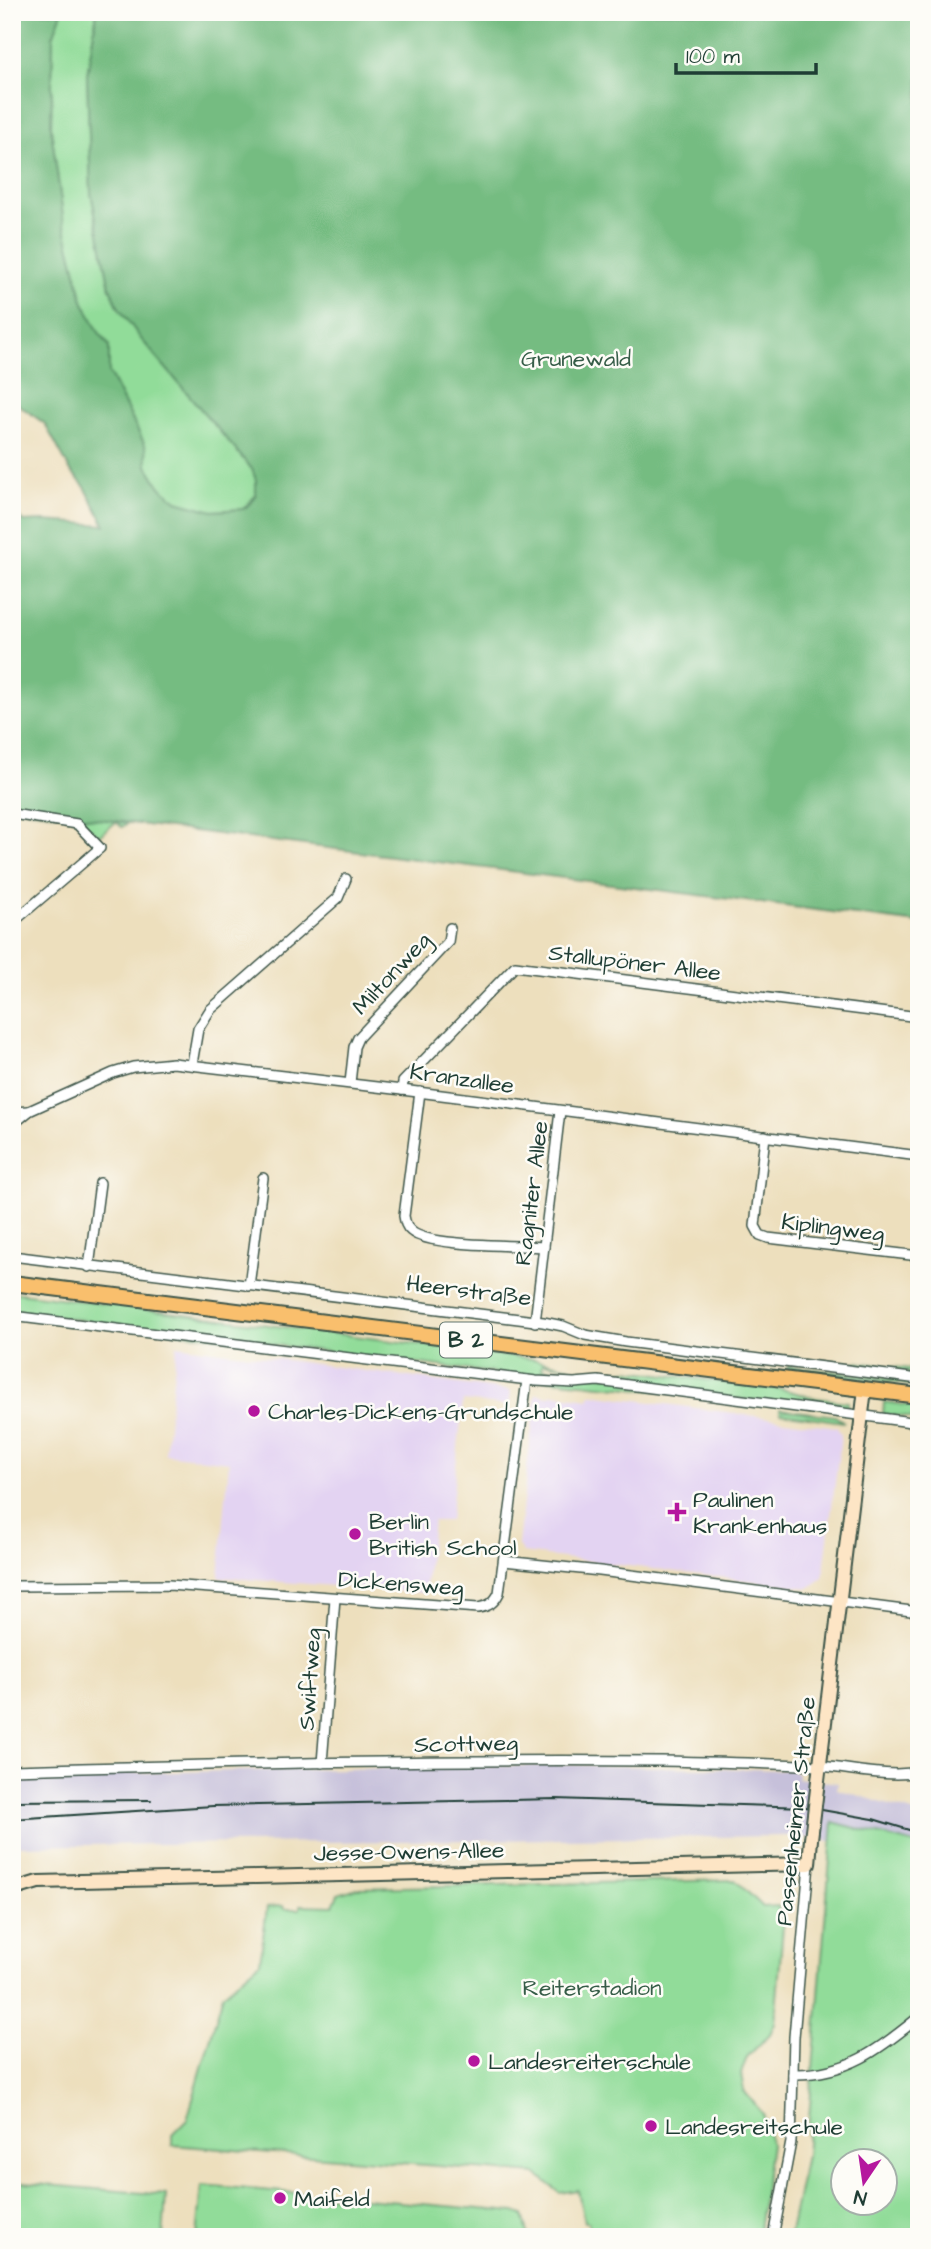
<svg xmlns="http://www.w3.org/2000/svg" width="931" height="2249" font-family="'Architects Daughter',sans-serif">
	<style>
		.built { fill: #e3d3f2 }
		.industrial { fill: #c6c0da }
		.green { fill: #91dc99; stroke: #588c66; stroke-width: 2; fill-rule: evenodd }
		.forest { fill: #74bc81; stroke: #4a7c5a; stroke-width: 2 }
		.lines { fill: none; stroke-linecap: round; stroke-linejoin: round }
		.street-casing { stroke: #3e5549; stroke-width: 12 }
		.secondary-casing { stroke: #3e5549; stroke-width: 16 }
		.primary-casing { stroke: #3e5549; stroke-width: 18 }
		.street { stroke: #fff; stroke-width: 9 }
		.secondary { stroke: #fde5c5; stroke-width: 12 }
		.primary { stroke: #f9bf6d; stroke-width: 14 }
		.tram { stroke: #1f3d34; stroke-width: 2 }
		.secondary-bridge-casing { stroke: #3e5549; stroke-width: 16; stroke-linecap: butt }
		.secondary-bridge { stroke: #fde5c5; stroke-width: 12 }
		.poi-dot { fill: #b5179e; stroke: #fdfcf7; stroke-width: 2.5 }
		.labels { text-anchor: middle; stroke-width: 5; stroke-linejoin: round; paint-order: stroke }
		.shield { fill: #fdfcf7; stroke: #62766e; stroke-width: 2 }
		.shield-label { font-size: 21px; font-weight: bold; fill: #1f3d34 }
		.park-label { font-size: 23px; fill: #365d48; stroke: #fdfcf7 }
		.street-label { font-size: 23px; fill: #1f3d34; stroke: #fdfcf7 }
		.poi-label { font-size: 23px; fill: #1f3d34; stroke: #fdfcf7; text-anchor: start }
	</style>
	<rect width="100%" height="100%" fill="#fdfcf7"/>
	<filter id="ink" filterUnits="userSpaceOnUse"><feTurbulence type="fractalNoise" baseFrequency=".0143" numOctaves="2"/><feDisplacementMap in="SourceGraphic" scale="14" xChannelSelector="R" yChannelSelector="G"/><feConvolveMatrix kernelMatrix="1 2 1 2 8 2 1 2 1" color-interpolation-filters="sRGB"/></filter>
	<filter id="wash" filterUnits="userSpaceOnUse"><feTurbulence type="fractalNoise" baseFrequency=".00686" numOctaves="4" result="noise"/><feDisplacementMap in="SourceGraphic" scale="28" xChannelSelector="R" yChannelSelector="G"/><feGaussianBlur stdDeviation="1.57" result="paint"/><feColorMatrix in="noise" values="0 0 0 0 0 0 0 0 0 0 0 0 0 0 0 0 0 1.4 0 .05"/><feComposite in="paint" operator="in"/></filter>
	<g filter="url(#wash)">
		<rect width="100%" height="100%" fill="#eddfbd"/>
		<g class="built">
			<path d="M177,1345L511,1391L509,1406L463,1401L450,1521H433L425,1593L219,1577L229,1462L165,1454Z"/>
			<path d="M536,1394L549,1396L553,1394L589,1399L591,1394L837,1427L841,1435L823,1578L809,1588L523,1553L518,1545Z"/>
		</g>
		<path class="industrial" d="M572,1765L791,1770L798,1773V1778L838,1783L837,1789L919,1814V1845L833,1822L831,1841L791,1836L12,1846V1775Z"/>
		<g class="green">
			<path d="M62,12H97L87,75L91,193L110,288L119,308L141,339L252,469L256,480V495L243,509L213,511L191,507L177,501L160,487L147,466L146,447L109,373V345L98,331L83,301L64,224L51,129L53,37Z"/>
			<path d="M76,816L128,823L122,827L116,822L99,836Z"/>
			<path d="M12,1292L533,1359L570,1367L543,1363L542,1369L608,1376L609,1372L627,1370L781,1389L816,1398L848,1402L847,1410L541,1379L12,1311Z"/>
			<path d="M855,1362L918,1370V1374L855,1366Z"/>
			<path d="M788,1366L919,1382V1386L787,1369Z"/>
			<path d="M884,1402L919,1407V1419L883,1414Z"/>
			<path d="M780,1409L835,1416L844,1422L780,1413Z"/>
			<path d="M833,1822L919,1845V2237H789L806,2155ZM844,2162H886V2204H844Z"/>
			<path d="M735,1880L763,1907L778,1906L783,1926L775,2023L770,2034L747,2057L741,2074L744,2091L763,2114L771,2144L758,2237H591L588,2222H584L578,2190L560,2193L537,2174L172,2145V2135L187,2120L223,1994L260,1962L267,1907L283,1906L284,1909H300V1905L333,1906L338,1894L357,1888Z"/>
			<path d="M12,2182L166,2195L163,2237H12Z"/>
			<path d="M202,2185L515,2212L523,2215L529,2237H197Z"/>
		</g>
		<path class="forest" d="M12,12H62L53,37L51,129L64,224L83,301L98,331L109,346V373L146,447L147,466L160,487L177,501L213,511L243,509L252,502L256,495V480L252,469L141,339L119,308L110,288L91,193L87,75L97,12H919V923L12,808V506L23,522L44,521L105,525L85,487L70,470L45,424L12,400Z"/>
	</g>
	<g filter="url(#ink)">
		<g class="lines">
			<g class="street-casing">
				<g id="street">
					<path d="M12,814L77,824L100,848L12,923"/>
					<path d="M192,1064L198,1029L210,1010L338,898L346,879"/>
					<path d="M350,1083L354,1047L358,1038L448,942L450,928"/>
					<path d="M402,1090L403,1082L515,966L919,1017"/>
					<path d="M420,1092L404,1216C405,1222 406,1227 411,1231C428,1247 517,1245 544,1247"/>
					<path d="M12,1112L29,1111"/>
					<path d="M12,1125L29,1111L113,1073L133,1067L173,1063L402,1090L919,1156"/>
					<path d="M765,1136L755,1226L760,1235L768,1238L919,1256"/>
					<path d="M12,1256L543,1322L563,1326L585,1335L626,1342L919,1379"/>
					<path d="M89,1267L100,1183"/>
					<path d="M249,1286L263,1178"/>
					<path d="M12,1316L536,1381L574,1383L598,1381L919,1423"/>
					<path d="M535,1322L560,1111"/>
					<path d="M504,1561L600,1571L919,1612"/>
					<path d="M12,1586L169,1585L478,1608C489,1606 494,1603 499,1593L527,1380"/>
					<path d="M322,1763L335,1598"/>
					<path d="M12,1770C228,1764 444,1759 659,1761C712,1762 766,1763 818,1766C851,1768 886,1778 919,1772"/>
					<path d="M793,2074C846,2075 879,2050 919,2017"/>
					<path d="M773,2237L791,2142L794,2037L809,1864"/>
				</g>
			</g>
			<g class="secondary-casing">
				<g id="secondary">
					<path d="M817,1789L865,1389"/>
					<path d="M12,1890L38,1882L809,1864L811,1839"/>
				</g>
			</g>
			<g class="primary-casing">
				<path id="primary" d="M12,1283L919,1396"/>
			</g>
			<use href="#street" class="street"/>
			<use href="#secondary" class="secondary"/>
			<use href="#primary" class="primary"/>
			<g class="tram">
				<path d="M12,1801L151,1800"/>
				<path d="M12,1819L213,1806L556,1799L805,1807L873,1819L919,1833"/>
			</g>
			<g class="secondary-bridge-casing">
				<path id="secondary-bridge" d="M811,1839L817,1789"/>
			</g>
			<use href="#secondary-bridge" class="secondary-bridge"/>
		</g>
	</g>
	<g class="poi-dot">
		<circle cx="254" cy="1411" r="7"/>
		<path d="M673.5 1501.5h7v7h7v7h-7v7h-7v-7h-7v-7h7z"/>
		<circle cx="355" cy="1534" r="7"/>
		<circle cx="474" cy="2061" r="7"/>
		<circle cx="651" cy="2126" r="7"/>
		<circle cx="280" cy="2198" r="7"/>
	</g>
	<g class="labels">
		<rect class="shield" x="440" y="1322.5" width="52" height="35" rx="5"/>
		<g class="shield-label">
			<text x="466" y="1347">B 2</text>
		</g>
		<g class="park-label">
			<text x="576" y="366">Grunewald</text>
			<text x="592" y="1995">Reiterstadion</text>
		</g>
		<g class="street-label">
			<text transform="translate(635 962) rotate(7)" y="8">Stallupöner Allee</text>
			<text transform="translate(391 973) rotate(-47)" y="8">Miltonweg</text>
			<text transform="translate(462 1078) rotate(8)" y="8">Kranzallee</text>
			<text transform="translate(531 1193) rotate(-83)" y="8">Ragniter Allee</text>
			<text transform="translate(833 1227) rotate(7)" y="8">Kiplingweg</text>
			<text transform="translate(469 1290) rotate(7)" y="8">Heerstraße</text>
			<text transform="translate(401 1583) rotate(4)" y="8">Dickensweg</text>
			<text transform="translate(309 1679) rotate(-86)" y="8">Swiftweg</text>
			<text transform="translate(466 1743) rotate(-1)" y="8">Scottweg</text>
			<text transform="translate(795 1811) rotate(-84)" y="8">Passenheimer Straße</text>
			<text transform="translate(409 1851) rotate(-1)" y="8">Jesse-Owens-Allee</text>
		</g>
		<g class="poi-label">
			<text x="268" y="1419">Charles-Dickens-Grundschule</text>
			<text x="693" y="1507">Paulinen<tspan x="693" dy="26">Krankenhaus</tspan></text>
			<text x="369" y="1529">Berlin<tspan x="369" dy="26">British School</tspan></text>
			<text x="488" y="2069">Landesreiterschule</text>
			<text x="665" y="2134">Landesreitschule</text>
			<text x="294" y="2206">Maifeld</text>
		</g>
	</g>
	<rect width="931" height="2249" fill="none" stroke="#fdfcf7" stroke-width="42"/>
	<g transform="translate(864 2182) rotate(193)"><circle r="33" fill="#fdfcf7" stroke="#a4b0a9" stroke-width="2"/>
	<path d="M0-5L12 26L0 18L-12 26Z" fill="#b5179e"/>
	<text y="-10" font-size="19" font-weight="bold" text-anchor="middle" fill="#1f3d34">N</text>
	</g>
	<path d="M676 63v10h140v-10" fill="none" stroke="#1f3d34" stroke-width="3.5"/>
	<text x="686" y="63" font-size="21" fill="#1f3d34" stroke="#fdfcf7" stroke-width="5" paint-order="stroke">100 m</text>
</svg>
